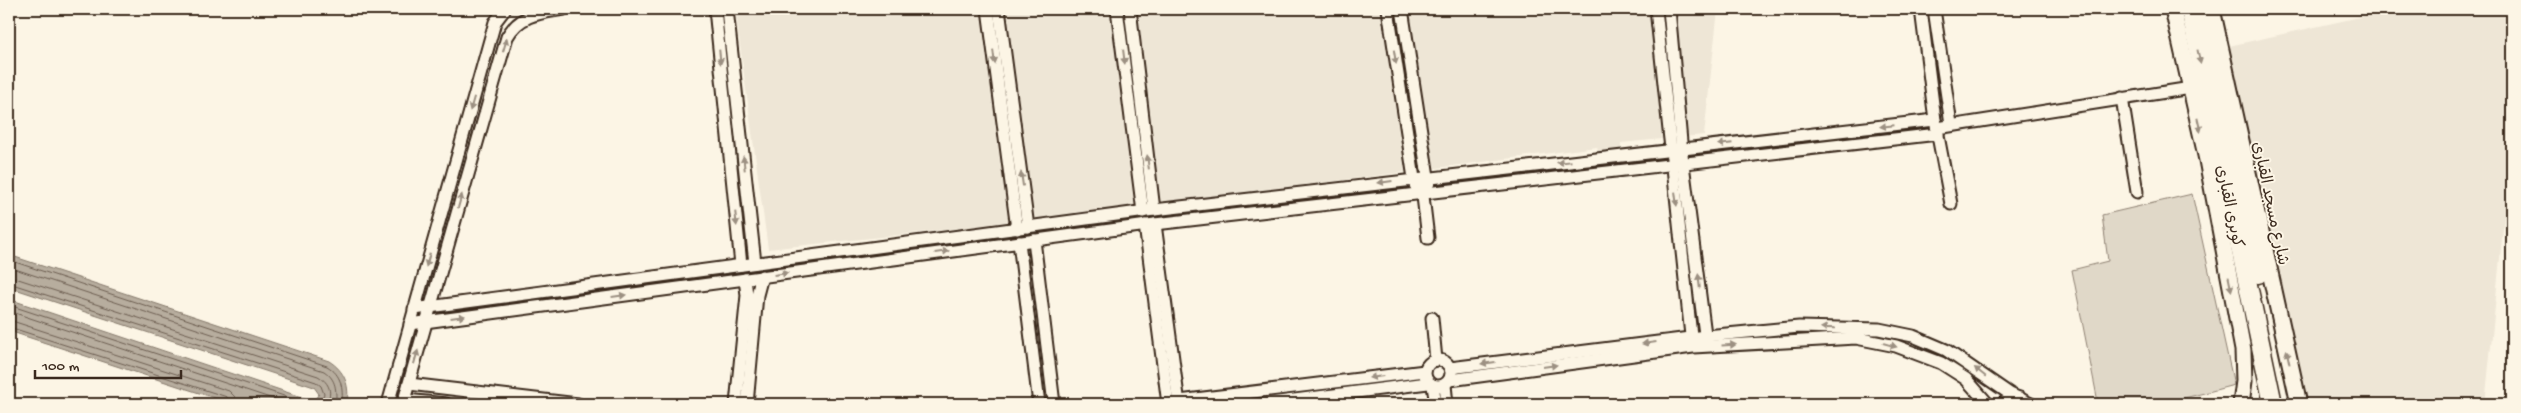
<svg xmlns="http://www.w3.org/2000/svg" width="2521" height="413" font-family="'Gochi Hand','Playpen Sans Arabic',sans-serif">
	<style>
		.built { fill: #eee6d6 }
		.green { fill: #e0d8c8; stroke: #8e8173 }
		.water { fill: #b7ad9e; stroke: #85796b }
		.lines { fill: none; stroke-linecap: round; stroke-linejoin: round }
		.shore { stroke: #6d5e51; stroke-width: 1 }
		.street-casing { stroke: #3b2a1e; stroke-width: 15 }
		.secondary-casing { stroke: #3b2a1e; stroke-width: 19 }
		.primary-casing { stroke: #3b2a1e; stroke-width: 21 }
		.street { stroke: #fcf5e5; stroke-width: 11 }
		.secondary { stroke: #fcf5e5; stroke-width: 15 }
		.primary { stroke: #fcf5e5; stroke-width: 18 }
		.oneway { fill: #9c9082 }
		.labels { text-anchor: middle; stroke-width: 4; stroke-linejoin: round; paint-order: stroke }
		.street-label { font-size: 16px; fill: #3b2a1e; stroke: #fcf5e5 }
	</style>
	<rect width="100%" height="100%" fill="#fcf5e5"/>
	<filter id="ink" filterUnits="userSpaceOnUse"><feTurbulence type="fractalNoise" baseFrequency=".02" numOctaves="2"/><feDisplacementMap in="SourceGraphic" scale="10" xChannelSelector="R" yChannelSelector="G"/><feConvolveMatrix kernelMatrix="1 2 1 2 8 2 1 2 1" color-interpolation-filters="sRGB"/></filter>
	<g filter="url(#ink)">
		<g class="built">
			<path d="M735,9H1718L1704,135L1621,143V150L1598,152L1597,147L1031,221L768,249Z"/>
			<path d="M2396,9H2512V141L2485,404H2306L2229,46Z"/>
		</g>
		<path class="green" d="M2192,194L2234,385C2185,398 2149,410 2098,402L2072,270L2108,261L2102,215Z"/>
		<path class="water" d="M9,255L329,361C345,371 350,386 347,404H233L9,331V299L310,400H314L319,394L314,387L9,287Z"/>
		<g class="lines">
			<g class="shore">
				<path d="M9,260L327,366C342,375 343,388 342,404"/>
				<path d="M9,267L324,371C337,380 336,390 336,404"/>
				<path d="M9,276L318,376C330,383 333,393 326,404"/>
				<path d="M9,283L316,382L321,386L324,394L321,400L316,404"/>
				<path d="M9,305L308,404"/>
				<path d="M9,311L288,404"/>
				<path d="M9,320L229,391L235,397L237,404"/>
				<path d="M9,327L227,397L231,404"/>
			</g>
			<g class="street-casing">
				<g id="street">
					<path d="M715,9L741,265"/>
					<path d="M727,9L755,263"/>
					<path d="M988,9L1017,229"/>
					<path d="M999,9L1028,227"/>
					<path d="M1117,9L1143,212"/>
					<path d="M1130,9L1154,210"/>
					<path d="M1388,9L1415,185"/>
					<path d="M1402,9L1429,183"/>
					<path d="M1656,9L1692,345"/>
					<path d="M1669,9L1683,164L1706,342"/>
					<path d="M1921,9L1935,120L1951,204"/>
					<path d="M1934,9L1951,124"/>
					<path d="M2122,98L2137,192"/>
					<path d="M1937,128L2191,88"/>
					<path d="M1422,188L1428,238"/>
					<path d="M1155,224L1179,404"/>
					<path d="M1145,225L1168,404"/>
					<path d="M1034,240L1054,404"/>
					<path d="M1019,242L1039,404"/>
					<path d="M414,309L1154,210L1935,120"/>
					<path d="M1432,318L1436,360"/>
					<path d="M410,324L1155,224L1938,134"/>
					<circle cx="1438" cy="373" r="13"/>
					<path d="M1450,368L1706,336L1799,327L1879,329L1913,336L1946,350L2010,394L2031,404"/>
					<path d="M1450,380L1693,347L1856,338L1896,346L1941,363L1966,379L1988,404"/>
					<path d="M409,384L578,404"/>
					<path d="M1445,385L1447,404"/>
					<path d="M1433,386L1436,404"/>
					<path d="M405,400L446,404"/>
					<path d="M1179,401L1425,371"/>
					<path d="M388,404L495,22L505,9"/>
					<path d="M403,404L507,37C520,14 540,13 564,9"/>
					<path d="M736,404L747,295L745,279"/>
					<path d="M747,404L757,295L762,276"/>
					<path d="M1262,404L1428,383"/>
					<path d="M2002,404L2009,399L2020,398"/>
				</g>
			</g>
			<g class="secondary-casing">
				<g id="secondary">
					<path d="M2173,9L2207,160L2243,350L2244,381L2241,404"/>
					<path d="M2212,9L2299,404"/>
				</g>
			</g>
			<g class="primary-casing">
				<g id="primary">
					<path d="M2190,9L2273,404"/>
					<path d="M2203,9L2258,274"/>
				</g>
			</g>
			<use href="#street" class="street"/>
			<use href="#secondary" class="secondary"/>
			<use href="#primary" class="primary"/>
		</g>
		<defs><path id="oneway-solid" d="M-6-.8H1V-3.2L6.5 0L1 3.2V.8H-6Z" transform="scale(1.25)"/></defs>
		<g class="oneway">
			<use href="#oneway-solid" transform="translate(505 45) rotate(-73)"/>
			<use href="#oneway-solid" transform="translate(720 57) rotate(84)"/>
			<use href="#oneway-solid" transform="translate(994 57) rotate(83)"/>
			<use href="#oneway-solid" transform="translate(1124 57) rotate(83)"/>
			<use href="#oneway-solid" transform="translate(1395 57) rotate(81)"/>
			<use href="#oneway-solid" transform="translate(2199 57) rotate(78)"/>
			<use href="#oneway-solid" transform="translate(472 104) rotate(106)"/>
			<use href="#oneway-solid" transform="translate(2199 125) rotate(77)"/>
			<use href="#oneway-solid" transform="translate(1887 126) rotate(174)"/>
			<use href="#oneway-solid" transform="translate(1725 144) rotate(174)"/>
			<use href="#oneway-solid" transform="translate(1148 162) rotate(-97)"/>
			<use href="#oneway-solid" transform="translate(1564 162) rotate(174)"/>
			<use href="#oneway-solid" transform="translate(744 163) rotate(-96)"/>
			<use href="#oneway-solid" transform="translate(1022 179) rotate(-98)"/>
			<use href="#oneway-solid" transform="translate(1385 182) rotate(173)"/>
			<use href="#oneway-solid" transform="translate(1676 199) rotate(83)"/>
			<use href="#oneway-solid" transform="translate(460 201) rotate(-74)"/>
			<use href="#oneway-solid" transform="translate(736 219) rotate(84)"/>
			<use href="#oneway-solid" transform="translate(942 252) rotate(-8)"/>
			<use href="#oneway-solid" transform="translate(428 260) rotate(106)"/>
			<use href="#oneway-solid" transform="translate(781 274) rotate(-8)"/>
			<use href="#oneway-solid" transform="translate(1699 281) rotate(-96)"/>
			<use href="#oneway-solid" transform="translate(2230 284) rotate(78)"/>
			<use href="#oneway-solid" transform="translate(619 296) rotate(-8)"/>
			<use href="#oneway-solid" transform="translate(458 317) rotate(-8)"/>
			<use href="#oneway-solid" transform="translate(1828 328) rotate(-179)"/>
			<use href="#oneway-solid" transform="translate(1649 343) rotate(173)"/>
			<use href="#oneway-solid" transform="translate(1729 345) rotate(-4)"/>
			<use href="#oneway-solid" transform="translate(1890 345) rotate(16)"/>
			<use href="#oneway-solid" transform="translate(416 357) rotate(-74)"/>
			<use href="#oneway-solid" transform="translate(2288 357) rotate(-102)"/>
			<use href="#oneway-solid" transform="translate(1488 363) rotate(173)"/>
			<use href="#oneway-solid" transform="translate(1550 366) rotate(-8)"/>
			<use href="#oneway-solid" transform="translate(1980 372) rotate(-141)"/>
			<use href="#oneway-solid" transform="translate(1376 377) rotate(173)"/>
		</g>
	</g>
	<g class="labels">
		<g class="street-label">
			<text transform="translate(2272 203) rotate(78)" y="6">شارع مسجد القبارى</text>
			<text transform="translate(2231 206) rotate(78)" y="6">كوبرى القبارى</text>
		</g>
	</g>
	<rect width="2521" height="413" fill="none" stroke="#fcf5e5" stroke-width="30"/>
	<rect x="15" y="15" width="2491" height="383" fill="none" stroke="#3b2a1e" stroke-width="2" filter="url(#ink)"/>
	<path d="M35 370v8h146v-8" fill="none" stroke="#3b2a1e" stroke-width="2.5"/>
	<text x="42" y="370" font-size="15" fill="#3b2a1e" stroke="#fcf5e5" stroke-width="4" paint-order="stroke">100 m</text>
</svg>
